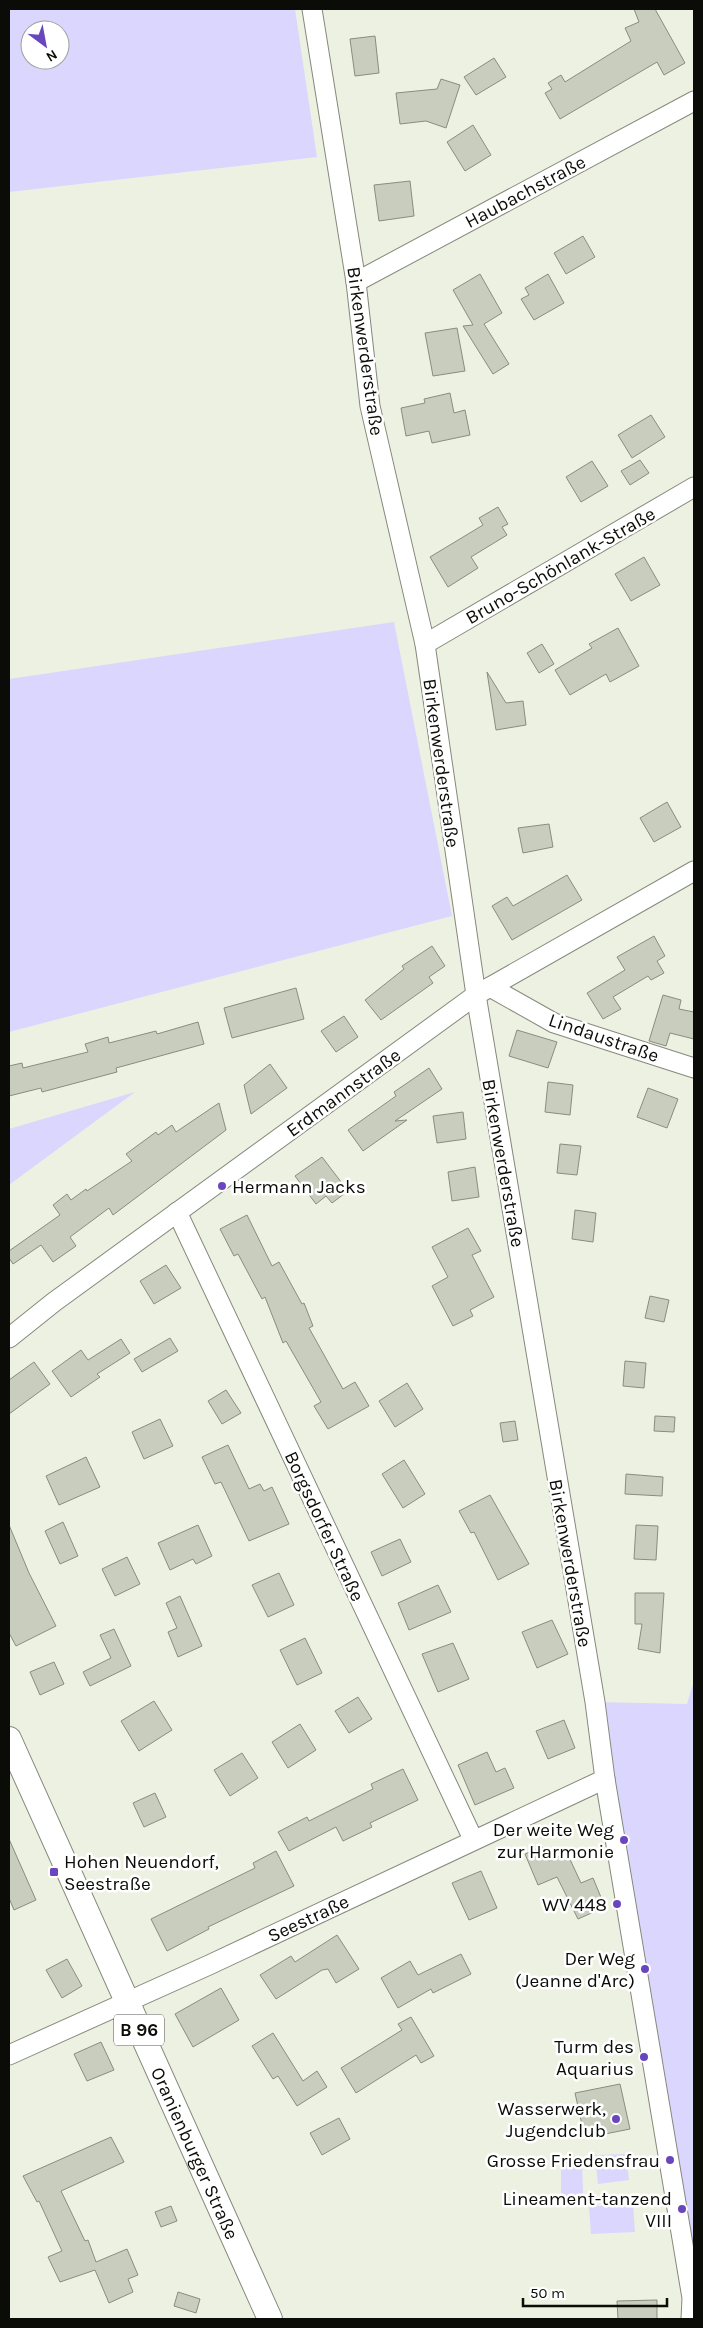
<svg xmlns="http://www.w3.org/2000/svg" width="703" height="2328" font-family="Karla,sans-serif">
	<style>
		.green { fill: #dbd6fd; fill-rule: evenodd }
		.building { fill: #c8cdbe; stroke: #898d7f }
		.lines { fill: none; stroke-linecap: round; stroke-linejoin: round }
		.minor-casing { stroke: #85897b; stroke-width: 21 }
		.major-casing { stroke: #85897b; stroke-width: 26 }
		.minor { stroke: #fff; stroke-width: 19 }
		.major { stroke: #fff; stroke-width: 24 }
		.poi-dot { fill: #6946be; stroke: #fff; stroke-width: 2 }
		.labels { text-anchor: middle; stroke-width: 5; stroke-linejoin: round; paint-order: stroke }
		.shield { fill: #fff; stroke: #545551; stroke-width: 1 }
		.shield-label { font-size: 18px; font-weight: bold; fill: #0b0c07 }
		.street-label { font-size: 19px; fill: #0b0c07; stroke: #fff }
		.poi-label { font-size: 19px; fill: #0b0c07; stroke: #fff; text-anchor: end }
	</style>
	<rect width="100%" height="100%" fill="#edf1e2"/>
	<g class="green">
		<path d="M9,9H295L317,157L9,192ZM30,30H60V60H30Z"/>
		<path d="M394,622L452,916L9,1032V679Z"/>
		<path d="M135,1092L9,1185V1129Z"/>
		<path d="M694,1681V2265L595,1702L687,1704Z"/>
		<path d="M626,2154L629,2180L598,2184L595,2155Z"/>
		<path d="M561,2158H582L583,2195L561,2196Z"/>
		<path d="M633,2203L635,2232L591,2234L589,2207Z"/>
	</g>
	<g class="building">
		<path d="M634,9H655L685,63L664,75L657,62L560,119L545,93L552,89L548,83L561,75L565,82L631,41L625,28L639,22Z"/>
		<path d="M375,36L379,73L355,76L350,39Z"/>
		<path d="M494,58L506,77L476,95L464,77Z"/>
		<path d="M441,79L460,85L446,128L426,121L400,124L396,93L437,89Z"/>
		<path d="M473,125L491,155L465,171L447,142Z"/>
		<path d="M410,181L414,216L379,221L374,185Z"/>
		<path d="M583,236L595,257L566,274L554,253Z"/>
		<path d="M480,274L502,313L484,324L509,364L493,374L463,326L473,325L453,290Z"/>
		<path d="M548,274L564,303L534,320L521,299L529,295L525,288Z"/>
		<path d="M457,328L465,371L433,376L425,333Z"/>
		<path d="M450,393L454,413L465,410L470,435L432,443L429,431L406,436L401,408L425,403L424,399Z"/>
		<path d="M651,415L665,437L632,458L618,435Z"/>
		<path d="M640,460L649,473L630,485L621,471Z"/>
		<path d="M592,461L608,486L581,502L566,477Z"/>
		<path d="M498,507L508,524L502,527L507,535L471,557L478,568L448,587L430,557L483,525L479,518Z"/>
		<path d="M644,557L660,585L631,601L615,574Z"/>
		<path d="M618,628L639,666L610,682L606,674L570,695L555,670L592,648L589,644Z"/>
		<path d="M542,644L554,664L539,673L527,653Z"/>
		<path d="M487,672L506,703L523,701L526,725L496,730Z"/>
		<path d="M667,802L681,827L654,842L640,818Z"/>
		<path d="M549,824L553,847L523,853L518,828Z"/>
		<path d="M567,875L582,900L512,940L492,906L507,897L513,906Z"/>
		<path d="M654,936L665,956L657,961L664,973L651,980L648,976L613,997L621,1009L603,1019L587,993L625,970L617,957Z"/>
		<path d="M432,946L445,966L429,977L433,983L381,1020L365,1000L404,969L402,966Z"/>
		<path d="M296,988L304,1019L232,1038L224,1008Z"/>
		<path d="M663,995L681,1000L679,1009L694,1012V1039L670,1033L666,1046L649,1041Z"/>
		<path d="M344,1016L358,1037L336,1052L321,1031Z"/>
		<path d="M198,1022L204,1044L116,1068L117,1072L42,1092L41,1088L9,1096V1066L22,1063L23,1068L88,1052L85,1044L108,1037L109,1043L156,1031L157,1034Z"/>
		<path d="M517,1030L557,1042L548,1068L509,1056Z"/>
		<path d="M270,1064L287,1088L251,1114L244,1085Z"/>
		<path d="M429,1068L442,1089L395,1121L407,1120L363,1151L348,1130L396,1096L394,1092Z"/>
		<path d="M548,1082L573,1085L570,1115L545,1112Z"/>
		<path d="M648,1088L678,1099L667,1128L637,1117Z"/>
		<path d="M219,1103L226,1130L113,1215L109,1208L70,1237L76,1246L53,1262L41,1245L13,1264L9,1258V1251L60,1215L53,1205L67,1194L71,1200L86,1189L87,1191L132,1161L126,1154L156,1132L158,1135L172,1125L176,1132Z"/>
		<path d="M463,1112L466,1139L437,1143L433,1116Z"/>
		<path d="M560,1144L581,1146L577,1175L557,1173Z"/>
		<path d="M322,1157L348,1191L332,1203L326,1196L316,1204L295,1176Z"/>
		<path d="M475,1167L479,1197L452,1201L448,1172Z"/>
		<path d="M575,1210L596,1213L593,1242L572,1239Z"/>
		<path d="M247,1215L272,1266L279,1262L302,1304L304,1303L313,1326L309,1328L343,1389L355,1382L369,1406L328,1429L314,1406L321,1402L286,1341L283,1343L265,1297L262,1299L238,1254L234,1256L220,1229Z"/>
		<path d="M468,1228L481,1251L472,1255L494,1297L470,1310L473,1316L453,1326L432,1286L448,1277L432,1247Z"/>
		<path d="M166,1265L181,1288L154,1304L140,1281Z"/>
		<path d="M650,1296L669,1300L664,1322L645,1318Z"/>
		<path d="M170,1338L178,1351L142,1372L134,1359Z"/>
		<path d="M121,1339L130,1353L97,1374L100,1377L71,1397L52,1371L81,1350L88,1360Z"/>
		<path d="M625,1361L646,1363L644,1388L623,1386Z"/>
		<path d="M34,1362L50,1384L9,1414V1380Z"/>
		<path d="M407,1383L423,1409L395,1427L379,1401Z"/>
		<path d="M226,1390L241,1413L222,1424L208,1401Z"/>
		<path d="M655,1416L675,1417L674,1432L654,1431Z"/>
		<path d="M160,1419L173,1446L144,1459L132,1432Z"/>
		<path d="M515,1421L518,1440L503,1442L500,1423Z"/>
		<path d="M228,1445L249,1489L260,1484L264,1491L272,1487L289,1524L249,1541L221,1482L215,1484L202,1457Z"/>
		<path d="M86,1457L100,1487L59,1505L46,1476Z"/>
		<path d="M404,1460L425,1494L403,1508L382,1474Z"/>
		<path d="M626,1474L663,1477L662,1496L625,1494Z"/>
		<path d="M490,1495L529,1564L498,1580L474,1532L471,1533L459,1511Z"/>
		<path d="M63,1522L78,1556L60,1564L45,1531Z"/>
		<path d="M9,1525L29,1573L56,1626L16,1646L9,1633Z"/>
		<path d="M198,1525L212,1556L196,1564L193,1559L170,1570L158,1543Z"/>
		<path d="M636,1525L658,1526L656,1560L634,1559Z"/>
		<path d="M400,1539L411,1562L382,1576L371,1552Z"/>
		<path d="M127,1557L140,1584L115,1596L102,1569Z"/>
		<path d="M279,1573L294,1605L268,1617L252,1585Z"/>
		<path d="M438,1585L451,1612L409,1630L398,1603Z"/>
		<path d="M635,1593H664L660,1653L638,1649L642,1624H635Z"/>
		<path d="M180,1596L202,1646L178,1657L168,1632L177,1628L166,1603Z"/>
		<path d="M552,1620L568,1654L537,1668L522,1632Z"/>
		<path d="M114,1629L131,1666L90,1686L83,1672L111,1658L100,1635Z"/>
		<path d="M305,1638L322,1673L297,1685L280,1650Z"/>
		<path d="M453,1643L469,1679L438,1692L422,1654Z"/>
		<path d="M54,1662L64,1684L40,1695L30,1672Z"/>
		<path d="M358,1697L372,1719L349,1733L335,1711Z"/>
		<path d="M154,1701L172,1730L139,1751L121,1721Z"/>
		<path d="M564,1720L575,1748L548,1759L536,1731Z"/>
		<path d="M300,1724L316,1750L288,1768L272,1742Z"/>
		<path d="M487,1752L496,1772L505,1768L514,1788L475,1805L458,1765Z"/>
		<path d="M242,1753L258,1778L230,1796L214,1770Z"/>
		<path d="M403,1769L418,1800L370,1823L372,1827L343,1841L336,1827L289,1851L278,1832L307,1817L309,1821L373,1789L371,1784Z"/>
		<path d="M155,1793L166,1817L144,1827L133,1803Z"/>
		<path d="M9,1839L36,1900L14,1910L9,1898Z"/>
		<path d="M542,1847L549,1861L567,1853L581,1883L593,1878L605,1907L578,1919L557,1877L538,1885L525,1854Z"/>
		<path d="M276,1851L294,1886L208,1927L209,1929L167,1951L151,1919L255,1868L253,1863Z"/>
		<path d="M481,1871L497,1908L469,1920L452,1883Z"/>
		<path d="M337,1935L359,1969L336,1983L328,1969L322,1970L276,1999L260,1975L291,1956L295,1962Z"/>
		<path d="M461,1954L471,1974L433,1993L431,1989L398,2008L381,1978L410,1961L418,1975Z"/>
		<path d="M67,1959L82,1986L62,1998L46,1970Z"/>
		<path d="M221,1988L239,2020L193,2047L175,2014Z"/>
		<path d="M411,2017L434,2056L421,2063L416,2055L356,2093L341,2068L402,2030L398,2024Z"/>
		<path d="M273,2033L303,2081L317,2071L327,2087L297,2106L278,2076L273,2079L252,2046Z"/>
		<path d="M101,2042L114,2070L87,2081L74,2054Z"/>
		<path d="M620,2084L630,2129L585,2138L575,2093Z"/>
		<path d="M339,2118L350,2139L322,2155L310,2133Z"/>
		<path d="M111,2137L124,2162L61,2191L85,2241L88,2240L96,2262L127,2249L138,2275L128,2279L133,2292L109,2303L95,2270L60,2282L48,2257L62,2251L39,2201L37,2202L23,2176Z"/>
		<path d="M171,2206L177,2221L161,2227L155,2212Z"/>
		<path d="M178,2292L200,2299L196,2313L174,2306Z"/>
		<path d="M657,2300V2319H618L617,2301Z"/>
	</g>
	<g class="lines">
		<g class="minor-casing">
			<g id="minor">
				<path d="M312,9L356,282L370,406L425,644L476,995L595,1702L605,1779L692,2298L691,2319"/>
				<path d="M356,282L694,101"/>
				<path d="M425,644L694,487"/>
				<path d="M490,987L554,1023L694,1068"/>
				<path d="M177,1212L473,1839"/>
				<path d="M9,1338L54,1302L476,995L694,871"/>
				<path d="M9,2055L209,1965L605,1779"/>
			</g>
		</g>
		<g class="major-casing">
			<g id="major">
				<path id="s1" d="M9,1739L270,2319"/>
			</g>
		</g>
		<use href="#minor" class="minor"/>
		<use href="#major" class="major"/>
	</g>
	<g class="poi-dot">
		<circle cx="222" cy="1186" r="5"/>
		<circle cx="624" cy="1840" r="5"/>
		<rect x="49" y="1867" width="10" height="10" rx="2.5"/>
		<circle cx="617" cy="1904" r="5"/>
		<circle cx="645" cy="1969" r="5"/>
		<circle cx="644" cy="2057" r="5"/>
		<circle cx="616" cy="2119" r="5"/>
		<circle cx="670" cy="2160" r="5"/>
		<circle cx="682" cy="2209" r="5"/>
	</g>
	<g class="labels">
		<rect class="shield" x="114" y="2014.5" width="50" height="31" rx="4"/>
		<g class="shield-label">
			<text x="139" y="2036">B 96</text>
		</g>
		<g class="street-label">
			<text transform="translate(525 191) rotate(-28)" y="7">Haubachstraße</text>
			<text transform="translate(366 351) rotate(82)" y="7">Birkenwerderstraße</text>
			<text transform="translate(560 565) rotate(-30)" y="7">Bruno-Schönlank-Straße</text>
			<text transform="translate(442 763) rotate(82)" y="7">Birkenwerderstraße</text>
			<text transform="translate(604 1037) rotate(19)" y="7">Lindaustraße</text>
			<text transform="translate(343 1092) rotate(-36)" y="7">Erdmannstraße</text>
			<text transform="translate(504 1163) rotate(80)" y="7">Birkenwerderstraße</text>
			<text transform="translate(325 1526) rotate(65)" y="7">Borgsdorfer Straße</text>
			<text transform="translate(571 1563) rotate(80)" y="7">Birkenwerderstraße</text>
			<text transform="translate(308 1918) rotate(-25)" y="7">Seestraße</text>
			<text dy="7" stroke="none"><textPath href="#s1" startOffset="454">Oranienburger Straße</textPath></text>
		</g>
		<g class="poi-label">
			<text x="232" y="1193" text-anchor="start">Hermann Jacks</text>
			<text x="614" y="1836">Der weite Weg<tspan x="614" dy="22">zur Harmonie</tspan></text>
			<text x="64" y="1868" text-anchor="start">Hohen Neuendorf,<tspan x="64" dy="22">Seestraße</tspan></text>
			<text x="607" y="1911">WV 448</text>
			<text x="635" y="1965">Der Weg<tspan x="635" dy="22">(Jeanne d'Arc)</tspan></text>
			<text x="634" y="2053">Turm des<tspan x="634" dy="22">Aquarius</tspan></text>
			<text x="606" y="2115">Wasserwerk,<tspan x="606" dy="22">Jugendclub</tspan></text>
			<text x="660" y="2167">Grosse Friedensfrau</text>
			<text x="672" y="2205">Lineament-tanzend<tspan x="672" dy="22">VIII</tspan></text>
		</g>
	</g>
	<rect width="703" height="2328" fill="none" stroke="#0b0c07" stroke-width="20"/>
	<g transform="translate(45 45) rotate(148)"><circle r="24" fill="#ffffff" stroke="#9d9e9c"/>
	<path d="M0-4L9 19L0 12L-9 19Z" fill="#6946be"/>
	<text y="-8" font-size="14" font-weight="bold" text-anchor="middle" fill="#0b0c07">N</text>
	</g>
	<path d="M523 2298v8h144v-8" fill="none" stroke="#0b0c07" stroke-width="2.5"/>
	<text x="530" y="2298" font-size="15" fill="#0b0c07" stroke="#ffffff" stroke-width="4" paint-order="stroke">50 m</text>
</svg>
